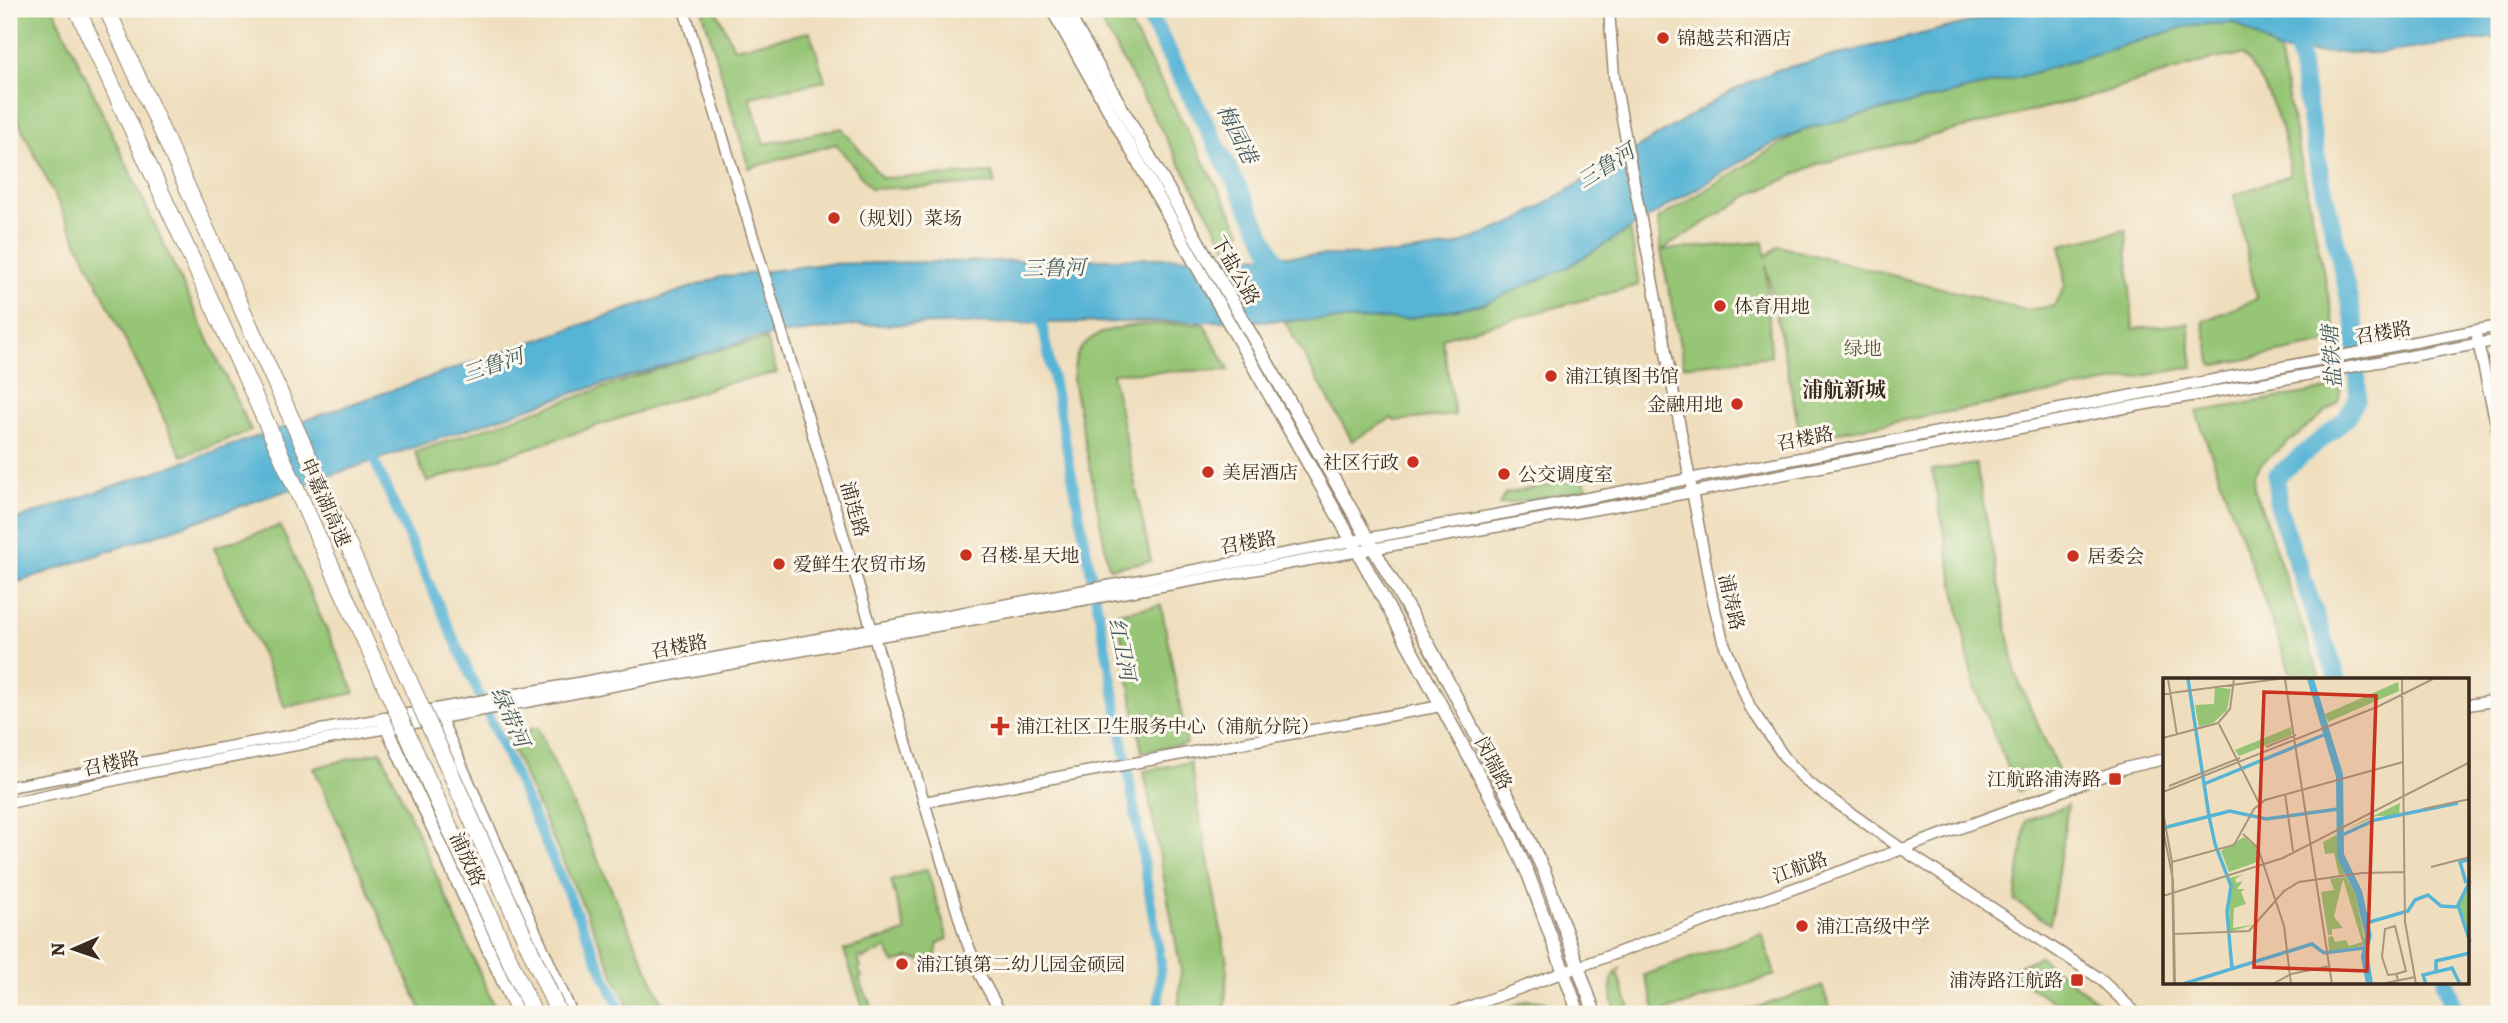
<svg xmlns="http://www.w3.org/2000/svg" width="2508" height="1023" font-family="Alegreya,'Noto Serif SC',serif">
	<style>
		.green { fill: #95c574; stroke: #687849; stroke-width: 2 }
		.water { fill: #56b4d5; stroke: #486f7a; stroke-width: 2 }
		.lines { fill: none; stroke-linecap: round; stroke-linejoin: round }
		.canal { stroke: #56b4d5; stroke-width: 10 }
		.river { stroke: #56b4d5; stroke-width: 18 }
		.minor-casing { stroke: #95846e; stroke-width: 13 }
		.major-casing { stroke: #95846e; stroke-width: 15 }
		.highway-casing { stroke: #95846e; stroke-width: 18 }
		.minor { stroke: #fff; stroke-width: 10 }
		.major { stroke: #fff; stroke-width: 12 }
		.highway { stroke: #fff; stroke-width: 16 }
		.highway-bridge-casing { stroke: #95846e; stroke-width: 18; stroke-linecap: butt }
		.highway-bridge { stroke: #fff; stroke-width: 16 }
		.poi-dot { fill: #c8321e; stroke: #fbf7ec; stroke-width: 2.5 }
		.labels { text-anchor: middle; stroke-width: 6; stroke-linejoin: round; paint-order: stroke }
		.poi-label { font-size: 19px; fill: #3b2a1e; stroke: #fbf7ec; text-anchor: start }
		.street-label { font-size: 19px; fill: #3b2a1e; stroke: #fbf7ec }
		.park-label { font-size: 19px; fill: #565838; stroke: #fbf7ec }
		.water-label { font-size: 21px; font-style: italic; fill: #445a5e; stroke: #fbf7ec }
		.neighbourhood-label { font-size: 21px; font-weight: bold; fill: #3b2a1e; stroke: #fbf7ec }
		.inset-river { fill: none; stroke: #56b4d5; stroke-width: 3.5 }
		.inset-road { fill: none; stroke: #a7967d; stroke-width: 2 }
		.view { fill: #c8321e; fill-opacity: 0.15; stroke: #c8321e; stroke-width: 3.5 }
		.inset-edge { fill: none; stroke: #3b2a1e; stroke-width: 3.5 }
	</style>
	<rect width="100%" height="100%" fill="#fbf7ec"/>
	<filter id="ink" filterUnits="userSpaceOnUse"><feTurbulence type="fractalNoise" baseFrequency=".0143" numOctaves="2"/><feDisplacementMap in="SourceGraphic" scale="14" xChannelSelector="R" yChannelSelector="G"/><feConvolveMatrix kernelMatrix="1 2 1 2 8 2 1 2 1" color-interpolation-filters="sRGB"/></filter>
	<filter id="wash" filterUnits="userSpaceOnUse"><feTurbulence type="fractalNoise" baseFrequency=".00686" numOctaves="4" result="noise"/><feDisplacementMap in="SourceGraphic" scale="28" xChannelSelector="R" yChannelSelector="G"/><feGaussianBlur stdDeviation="1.57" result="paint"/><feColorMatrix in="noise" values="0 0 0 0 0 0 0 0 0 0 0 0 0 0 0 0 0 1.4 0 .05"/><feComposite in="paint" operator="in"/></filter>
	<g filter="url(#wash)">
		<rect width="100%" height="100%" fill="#efdebd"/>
		<g class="green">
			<path d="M9,9H54L251,431L182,456L9,102Z"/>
			<path d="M702,9H716L734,48L810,32L825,81L750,97L764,144L842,128L882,178L992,173L995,184L871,189L836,144L749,168Z"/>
			<path d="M1094,9H1122L1241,231L1231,255Z"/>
			<path d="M2236,23L2279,52L2338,344H2323L2212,366L2203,321L2257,299L2234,195L2290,175C2286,134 2271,86 2242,55L2212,59L2085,98L1818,164L1746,197L1662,250L1764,242L1766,256L1779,246L2026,310L2054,306L2065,287L2061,245L2126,230L2133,329L2188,323L2193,367L1801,439L1766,264L1771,356L1684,366L1661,251L1658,219L1805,129L2191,25Z"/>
			<path d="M1624,192L1639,285L1442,338L1455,415L1394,421L1392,418L1352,441L1284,320Z"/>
			<path d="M1204,324L1229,370L1112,373L1151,561L1109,568L1073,380C1074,372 1074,360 1078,353C1098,316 1166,326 1204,324Z"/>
			<path d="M766,339L777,373L723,384L427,482L415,452L706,353Z"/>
			<path d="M2341,387L2338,402L2261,464L2254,475L2255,490L2321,680H2293L2196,412Z"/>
			<path d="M1976,464L2016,675L2060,775L2018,791L1974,687L1932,470Z"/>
			<path d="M1576,479H1582L1588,489L1499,505L1505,494Z"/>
			<path d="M280,526L355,693L285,707L214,547Z"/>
			<path d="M1161,605L1187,744L1142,752L1117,613Z"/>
			<path d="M537,728H538L668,1014H632L505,733Z"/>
			<path d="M381,751L498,1014H423L314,768Z"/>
			<path d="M1190,762L1227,963L1225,1014H1178L1181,970L1144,771Z"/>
			<path d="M2068,805L2050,924L2015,901L2026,821Z"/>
			<path d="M927,869L948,939L938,943L935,958L923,964L921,960L909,958L894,963L886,948L863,959L862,957L858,958L861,967L858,969L862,977L859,979L875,1014H865L844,950L906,932L891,881Z"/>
			<path d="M1762,933L1775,975L1657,1014L1644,975Z"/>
			<path d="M2039,957L2105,1007L2104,1012L2071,1014L2007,971Z"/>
			<path d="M1621,968L1617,972L1632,1014H1617C1611,998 1605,980 1621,968Z"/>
			<path d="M1822,986L1832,1014H1737Z"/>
			<path d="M1529,1000L1543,1001L1559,1014H1491Z"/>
		</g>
		<path class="water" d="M2022,9H2499V37L2381,53L2279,52L2236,23L2191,25L2020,77L1805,129L1760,150L1564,269L1486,303L1406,319L857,325L756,338L567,395L9,585V522L721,277L824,264L1395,254L1455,246L1517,221L1728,93L1777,70Z"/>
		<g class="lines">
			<g class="canal">
				<path d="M1040,312L1113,686L1161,962L1158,1014"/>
				<path d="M369,449L622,1014"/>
			</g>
			<g class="river">
				<path d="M1146,9L1284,276"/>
				<path d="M2260,9L2274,13L2296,39L2318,164L2355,325L2358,397L2346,419L2276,477L2278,507L2338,680"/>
				<path d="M2445,983L2456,1014"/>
			</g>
		</g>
	</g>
	<g filter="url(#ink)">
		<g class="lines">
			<g class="minor-casing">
				<g id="minor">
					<path d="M684,9L965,937L980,975L1001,1014"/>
					<path d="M1609,9L1614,76L1712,597L1723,641L1750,707L1785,758L1807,782L1902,849L2099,978L2137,1014"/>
					<path d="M2477,338L2499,437"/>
					<path d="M2468,705L2499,700"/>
					<path d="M9,787L1604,495L2499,326"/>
					<path d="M924,802L1441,706"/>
					<path d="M9,803L147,773L874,637L1693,492L2113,410L2499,340"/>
					<path d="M1449,1014L2125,768L2165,759"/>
				</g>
			</g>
			<g class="major-casing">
				<g id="major">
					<path d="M1052,9L1352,541L1506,825L1529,876L1579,1014"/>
					<path d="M1065,9L1431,649L1510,800L1544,871L1595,1014"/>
					<path d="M436,710L571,1014"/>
					<path d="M383,719L518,1014"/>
				</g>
			</g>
			<g class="highway-casing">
				<g id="highway">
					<path d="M77,9L233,349"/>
					<path d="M107,9L256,340"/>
				</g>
			</g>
			<use href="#minor" class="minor"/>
			<use href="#major" class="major"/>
			<use href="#highway" class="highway"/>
			<g class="highway-bridge-casing">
				<g id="highway-bridge">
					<path d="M256,340L559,1014"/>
					<path d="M233,349L534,1014"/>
				</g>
			</g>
			<use href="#highway-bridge" class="highway-bridge"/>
		</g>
	</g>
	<g class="poi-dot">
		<circle cx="1663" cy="38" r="7"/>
		<circle cx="834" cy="218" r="7"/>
		<circle cx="1720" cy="306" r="7"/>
		<circle cx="1551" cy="376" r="7"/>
		<circle cx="1737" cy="404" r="7"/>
		<circle cx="1413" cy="462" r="7"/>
		<circle cx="1208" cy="472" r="7"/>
		<circle cx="1504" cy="474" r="7"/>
		<circle cx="966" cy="555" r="7"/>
		<circle cx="2073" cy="556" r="7"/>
		<circle cx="779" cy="564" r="7"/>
		<path d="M996.5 715.5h7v7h7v7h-7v7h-7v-7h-7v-7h7z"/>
		<rect x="2108" y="772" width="14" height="14" rx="3.5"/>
		<circle cx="1802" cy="926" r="7"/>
		<circle cx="902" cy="964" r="7"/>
		<rect x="2070" y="973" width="14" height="14" rx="3.5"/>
	</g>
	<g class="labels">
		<g class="poi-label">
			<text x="1677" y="45">锦越芸和酒店</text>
			<text x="848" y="225">（规划）菜场</text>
			<text x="1734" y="313">体育用地</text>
			<text x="1565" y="383">浦江镇图书馆</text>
			<text x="1723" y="411" text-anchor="end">金融用地</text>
			<text x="1399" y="469" text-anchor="end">社区行政</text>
			<text x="1222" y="479">美居酒店</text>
			<text x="1518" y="481">公交调度室</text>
			<text x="980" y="562">召楼·星天地</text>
			<text x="2087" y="563">居委会</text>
			<text x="793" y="571">爱鲜生农贸市场</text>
			<text x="1016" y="733">浦江社区卫生服务中心（浦航分院）</text>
			<text x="2101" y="786" text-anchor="end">江航路浦涛路</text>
			<text x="1816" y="933">浦江高级中学</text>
			<text x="916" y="971">浦江镇第二幼儿园金硕园</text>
			<text x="2063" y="987" text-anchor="end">浦涛路江航路</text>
		</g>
		<g class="street-label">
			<text transform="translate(1236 270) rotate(60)" y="7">下盐公路</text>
			<text transform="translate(2383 332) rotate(-10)" y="7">召楼路</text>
			<text transform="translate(1805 438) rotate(-11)" y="7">召楼路</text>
			<text transform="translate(326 502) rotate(66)" y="7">申嘉湖高速</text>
			<text transform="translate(855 509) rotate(74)" y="7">浦连路</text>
			<text transform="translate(1248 542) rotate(-10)" y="7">召楼路</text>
			<text transform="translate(1732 602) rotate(77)" y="7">浦涛路</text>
			<text transform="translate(679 646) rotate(-11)" y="7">召楼路</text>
			<text transform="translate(111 763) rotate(-12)" y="7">召楼路</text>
			<text transform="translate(1494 763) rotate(62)" y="7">闵瑞路</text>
			<text transform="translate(468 859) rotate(65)" y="7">浦放路</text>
			<text transform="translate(1800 867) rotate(-20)" y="7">江航路</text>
		</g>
		<g class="park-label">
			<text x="1863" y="355">绿地</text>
		</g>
		<g class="water-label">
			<text transform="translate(1237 134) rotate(63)" y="7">梅园港</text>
			<text transform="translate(1606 166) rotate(-32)" y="7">三鲁河</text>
			<text transform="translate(1054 268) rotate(-1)" y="7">三鲁河</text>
			<text transform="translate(2332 357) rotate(-94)" y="7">盐铁塘</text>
			<text transform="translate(493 365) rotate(-19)" y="7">三鲁河</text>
			<text transform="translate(1122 649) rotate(79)" y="7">红卫河</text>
			<text transform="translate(510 717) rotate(66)" y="7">绿带河</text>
		</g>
		<g class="neighbourhood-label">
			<text x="1844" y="397">浦航新城</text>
		</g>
	</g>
	<g transform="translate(2163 678)">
		<rect width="306" height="306" fill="#efdebd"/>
		<path d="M235,4L236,13L165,44L162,36ZM52,9L68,11L64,32L50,45L36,49L32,27L51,26ZM128,49L129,57L76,78L72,72ZM237,125L236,138H214L181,152ZM173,157L186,195L176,197L171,175L162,176L160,164ZM81,159L93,169L97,183L66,194L58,173ZM81,196L72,201L73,205L80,203L74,211H82L78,214L83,226L71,230L70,250L93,246L66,254L67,200ZM183,199L192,215L202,263L199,268L166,273L165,259L170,258L172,264L183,262L186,268L199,264L180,201L171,239L180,250L169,251V257H165L158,214L171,212L167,201ZM306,205V262L296,227Z" fill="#95c574"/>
		<path d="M144,1H151L180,96L181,176L199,213L209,258L205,272L210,306H203L198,279L202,258L192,215L174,180L173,99Z" fill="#56b4d5"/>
		<path class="inset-river" d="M25,1L46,138M41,106L163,56M46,138L52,166M0,150L67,133L103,141L175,131M177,158L212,142L295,125M52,166L68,208L64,234L69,291M303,205L297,184L307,181M295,227L307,264M203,245L245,233L252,222L265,217L278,228L294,229L307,203M273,293V283L307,275M20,306L149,266L161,275L200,270M263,306L260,297L289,290L297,306"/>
		<path class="inset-road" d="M5,1L14,57M122,1L169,306M239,1L242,244L253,306M0,16L115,1M56,46L96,125M0,60L55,45L67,31L71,1M103,69L133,57M6,108L77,80M0,114L214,29L270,1M122,116L130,173M260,131L307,121M0,134L9,184L11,306M0,151L10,202L12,306M80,156L95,170L121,248L128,306M9,184L71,167L91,131L102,122L240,84M268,189L307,179M0,218L120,180L307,84M11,256L86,253L121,213L136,204L199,195L241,194M233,296L243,293L232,248L222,251L219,279L225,297L233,296L235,302M110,306L128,296L167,288M218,306L252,299"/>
		<path class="view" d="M101,14L213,18L204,293L91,289Z"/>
		<rect width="306" height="306" class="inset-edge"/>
	</g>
	<rect width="2508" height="1023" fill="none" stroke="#fbf7ec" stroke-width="35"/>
	<g transform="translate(74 949) rotate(268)" stroke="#fbf7ec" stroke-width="5" paint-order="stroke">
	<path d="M0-5L12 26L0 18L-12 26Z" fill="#3b2a1e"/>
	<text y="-10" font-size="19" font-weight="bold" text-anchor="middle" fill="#3b2a1e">N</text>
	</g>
</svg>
